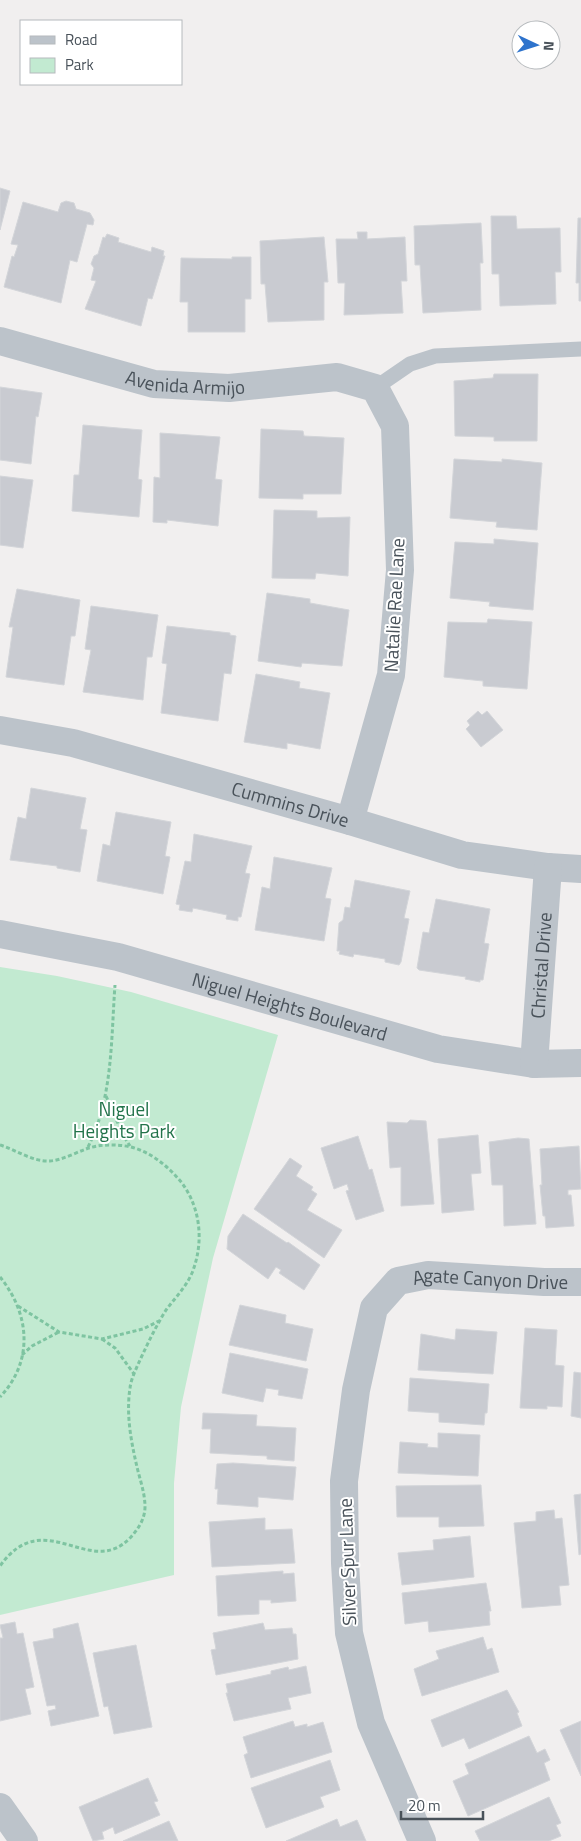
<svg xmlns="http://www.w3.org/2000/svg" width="581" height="1841" font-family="'Titillium Web',sans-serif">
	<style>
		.green { fill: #c2ead1 }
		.building { fill: #c9cbd1; stroke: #d3d5d9 }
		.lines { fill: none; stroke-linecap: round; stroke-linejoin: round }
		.path { stroke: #7ec4a1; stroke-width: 3; stroke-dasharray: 4 2.5; stroke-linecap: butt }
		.service { stroke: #bcc3ca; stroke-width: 15 }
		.minor { stroke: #bcc3ca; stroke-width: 28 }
		.labels { text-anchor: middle; stroke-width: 4; stroke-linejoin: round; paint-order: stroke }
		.street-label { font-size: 19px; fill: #49525a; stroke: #fff }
		.park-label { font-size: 19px; fill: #22734a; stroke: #fff }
	</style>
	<rect width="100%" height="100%" fill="#f1efef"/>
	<path class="green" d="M0,967L57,976L131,992L278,1035L213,1258L181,1407L174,1483V1575L0,1615Z"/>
	<g class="building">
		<path d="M0,188L10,191L0,230Z"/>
		<path d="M66,201L74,203L76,209L90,213L94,220L93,225L87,224L77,262L70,260L61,303L4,287L12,256L14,257L18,245L11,244L23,202L58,212L61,203Z"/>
		<path d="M491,216H516L517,229L560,228L561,272H555L556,304L500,306L499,274H492Z"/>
		<path d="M578,218H581V301H579V283H576Z"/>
		<path d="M481,223L483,263H480L481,310L423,313L420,265H415L414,226Z"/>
		<path d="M357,232H367V239L405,237L407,281H401L403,313L344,315L345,283H338L336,239H358Z"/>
		<path d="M107,234L119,238L118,242L151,252L152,247L164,251L163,256H165L152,299L148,298L141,326L85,309L96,281L91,280L94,268L91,264L94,256L98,254L103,237L105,238Z"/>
		<path d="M324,237L328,282H324V320L268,322L265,284H261L260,241Z"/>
		<path d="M232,257H251V299H245V332H188V302H180L181,258L232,259Z"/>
		<path d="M494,374H538L537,441H494V437L455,436L454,381L493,378Z"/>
		<path d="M0,387L42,393L38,417L36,416L31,464L0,460Z"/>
		<path d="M83,425L142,430L138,479L142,480L139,517L72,511L74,475H79Z"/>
		<path d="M261,429L303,431L304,436L344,438L341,494H303V499L259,498Z"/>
		<path d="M160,433L220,437L215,479L222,480L218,526L167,520V523L153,522L154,477L160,478Z"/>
		<path d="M454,459L502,462V459L542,463L537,530L496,527L497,522L450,518Z"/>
		<path d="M0,476L33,480L23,548L0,545Z"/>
		<path d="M274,510L317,511V518L350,517L348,576L316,573L315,579L272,578Z"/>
		<path d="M494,539L538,543L533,610L489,606L490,602L450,598L455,542L494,544Z"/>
		<path d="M17,589L80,600L75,636H71L64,685L6,677L13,627H9Z"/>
		<path d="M267,593L310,599V603L349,610L342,666L302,663L301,667L258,661Z"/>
		<path d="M91,606L158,615L152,657H147L143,700L83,692L91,650L85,649Z"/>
		<path d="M488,619L532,622L527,689L483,686V681L444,677L448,622L487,623Z"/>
		<path d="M167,626L230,633V635L236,636L231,674L224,673L218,721L161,713L167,664L162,663Z"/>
		<path d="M256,674L300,682L299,688L330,693L320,749L287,743V749L244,742Z"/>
		<path d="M478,711L482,715L487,711L503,730L481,747L466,729L470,725L467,721Z"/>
		<path d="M31,788L86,798L80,829L87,830L80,872L57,868V866L10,860L18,817L26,819Z"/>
		<path d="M116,812L171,822L165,856L170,857L163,894L97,881L103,844L110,846Z"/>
		<path d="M194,834L252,846L245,873L250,874L241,917H238V921L226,919L227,915L193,908L192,912L179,910L180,905L176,904L185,861L191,862Z"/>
		<path d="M274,857L332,868L325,898L331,899L324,941L255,930L262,887L270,889Z"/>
		<path d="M355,880L410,891L404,918L409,919L401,962L399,965L385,962V959L354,954L353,957L339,954L340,951H337L339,923L343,920L345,907L350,908Z"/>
		<path d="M436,899L490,909L484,943L489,944L483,980H480V982L465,979L466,977L419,970L417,968L423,932L429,933Z"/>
		<path d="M410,1120L426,1121L434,1204L401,1206V1167L390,1168L387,1122L407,1123Z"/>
		<path d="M478,1135L481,1173L471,1174L474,1210L442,1213L438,1139Z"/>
		<path d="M358,1136L369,1170L372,1169L384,1211L356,1220L346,1191L349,1190L347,1184L334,1189L321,1148Z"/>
		<path d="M518,1138L529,1139L536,1224L504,1226L503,1185H492L489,1142Z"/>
		<path d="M579,1146L581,1189L568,1190V1195H571L574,1226L546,1228L545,1216H543L540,1185H542L540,1149Z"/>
		<path d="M290,1158L302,1166L296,1176L313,1187L311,1190L317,1194L307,1210L342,1230L324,1258L254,1209Z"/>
		<path d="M243,1214L287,1243L288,1242L320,1265L304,1290L279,1273L281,1270L276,1267L268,1279L227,1249L228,1236Z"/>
		<path d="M240,1305L286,1315L285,1323L313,1329L306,1361L229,1345Z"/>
		<path d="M525,1328L557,1330L555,1365L564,1366L562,1407L547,1406V1409L520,1408Z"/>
		<path d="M456,1329L497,1332L493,1374L418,1370L421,1334L455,1340Z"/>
		<path d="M230,1353L308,1369L302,1399L278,1395L279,1390L266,1388L263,1402L222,1393Z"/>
		<path d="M574,1372L581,1373V1418L571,1416Z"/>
		<path d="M410,1378L489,1384L487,1413H485L484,1425L439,1422V1413L408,1411Z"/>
		<path d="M203,1413L257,1415L256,1426L296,1428L294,1461L267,1459V1456L210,1453L211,1429H202Z"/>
		<path d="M438,1433L480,1435L478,1476L398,1473L400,1442L428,1444L427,1447L438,1448Z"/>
		<path d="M233,1463L296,1467L293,1500L258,1497V1507L217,1504L218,1489H215L217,1464Z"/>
		<path d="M481,1485L484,1526L439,1527V1517H397L396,1486Z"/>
		<path d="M581,1494V1554L579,1555L574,1495Z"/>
		<path d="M554,1510L555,1519L562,1518L569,1585L559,1586L561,1605L522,1608L514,1523L536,1521V1512Z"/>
		<path d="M265,1518V1530L292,1529L295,1563L212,1567L209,1522Z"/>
		<path d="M470,1536L474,1577L402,1585L398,1553L434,1550L433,1540Z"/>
		<path d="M283,1571V1574L294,1573L296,1601L271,1603V1600H259V1614L218,1616L216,1576Z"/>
		<path d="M486,1583L491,1611H489L490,1625L429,1632L428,1621L405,1624L402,1593Z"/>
		<path d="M15,1622L17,1634L23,1633L34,1687L25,1689L31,1714L0,1721V1638H3L0,1625Z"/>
		<path d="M78,1623L99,1716L51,1726L48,1711L56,1709L55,1705L47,1706L33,1642L54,1638L53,1629Z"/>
		<path d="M263,1623L265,1630L292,1628L293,1634H296L298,1659L216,1675L211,1650L216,1649L213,1633Z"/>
		<path d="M483,1637L487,1650L492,1648L499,1672L422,1696L414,1669L439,1659L436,1651Z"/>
		<path d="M136,1645L152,1727L114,1734L108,1706L104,1707L93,1653Z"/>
		<path d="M306,1666L311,1693L288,1698L291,1709L234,1721L226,1693H228L226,1684L271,1674V1671L288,1667L289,1670Z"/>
		<path d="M507,1690L519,1712L517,1713L522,1726L469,1749L464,1738L442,1747L431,1720Z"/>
		<path d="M293,1721L295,1727L307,1724V1727L323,1722L332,1752L251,1778L244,1755L248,1753L243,1737Z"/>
		<path d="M581,1721V1776L560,1730Z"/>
		<path d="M529,1736L537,1753L545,1749L550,1760L544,1763L550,1780L468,1816L453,1781L469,1774L465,1764Z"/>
		<path d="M330,1760L340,1790L320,1797L324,1807L266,1828L251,1788Z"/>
		<path d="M148,1778L158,1801L154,1802L160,1815L115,1834L113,1827L102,1832L104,1839L93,1841L79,1807Z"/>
		<path d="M549,1797L561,1823L556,1825L561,1836L549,1841H480L475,1831Z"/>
		<path d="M337,1819L340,1827L357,1820L366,1841H286Z"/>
		<path d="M169,1821L178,1841H123Z"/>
	</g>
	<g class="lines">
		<g class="path">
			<path d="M106,1096L123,1135L130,1146"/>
			<path d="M0,1145C16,1150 33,1162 50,1161C62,1160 75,1153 86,1149C99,1144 117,1144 131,1147C151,1152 169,1167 182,1183C201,1209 204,1243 192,1273C186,1287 175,1298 166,1310C156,1326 148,1343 140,1360C136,1369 131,1379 130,1388C126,1415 131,1441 137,1467C140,1480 145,1493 145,1507C145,1519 138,1529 131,1537C90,1581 45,1503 0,1566"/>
			<path d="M88,1147C113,1098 111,1039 115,985"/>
			<path d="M0,1277C30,1314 34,1361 0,1397"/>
			<path d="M18,1306L59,1332L102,1339L143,1329L159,1321"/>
			<path d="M102,1339L115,1348L134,1374"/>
			<path d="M22,1355L32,1346L59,1332"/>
		</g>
		<path class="service" d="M375,388L410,364L435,356L581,349"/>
		<g class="minor">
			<path id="s1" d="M0,341L154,384L229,388L337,377L375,388L395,426L400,570L391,675L350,821"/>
			<path id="s2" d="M0,730L73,743L350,821L462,855L548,867L581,869"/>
			<path id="s3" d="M0,934L118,957L438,1049L534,1064L581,1063"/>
			<path id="s4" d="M534,1064L548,867"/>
			<path d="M0,1807L24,1841"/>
			<path id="s5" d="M422,1841L371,1723L349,1633L345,1563L344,1481L356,1390L374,1308L398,1281L428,1275L544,1282H581"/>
		</g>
	</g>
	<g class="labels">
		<g class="street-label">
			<text dy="7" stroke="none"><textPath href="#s1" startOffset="191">Avenida Armijo</textPath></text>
			<text transform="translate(394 605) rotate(-87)" y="7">Natalie Rae Lane</text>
			<text dy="7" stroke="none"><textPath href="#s2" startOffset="300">Cummins Drive</textPath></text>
			<text dy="7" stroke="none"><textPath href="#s4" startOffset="99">Christal Drive</textPath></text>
			<text dy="7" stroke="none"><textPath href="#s3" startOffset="299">Niguel Heights Boulevard</textPath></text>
			<text dy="7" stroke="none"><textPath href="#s5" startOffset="678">Agate Canyon Drive</textPath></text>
			<text transform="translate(347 1562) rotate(-92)" y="7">Silver Spur Lane</text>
		</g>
		<g class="park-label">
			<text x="124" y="1116">Niguel<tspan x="124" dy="22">Heights Park</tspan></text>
		</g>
	</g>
	<rect x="20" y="20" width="162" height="65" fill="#ffffff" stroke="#b6babd"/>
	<rect x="30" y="36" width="25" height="8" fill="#bcc3ca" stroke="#b6babd"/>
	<text x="65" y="45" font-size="15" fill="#49525a">Road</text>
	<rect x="30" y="58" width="25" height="15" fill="#c2ead1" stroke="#b6babd"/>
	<text x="65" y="70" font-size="15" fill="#49525a">Park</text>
	<g transform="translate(536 45) rotate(94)"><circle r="24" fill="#ffffff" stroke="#b6babd"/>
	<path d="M0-4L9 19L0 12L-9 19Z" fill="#2e73cc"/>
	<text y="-8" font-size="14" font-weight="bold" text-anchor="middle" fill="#49525a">N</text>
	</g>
	<path d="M401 1811v8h82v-8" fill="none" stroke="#49525a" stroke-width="2.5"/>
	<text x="408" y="1811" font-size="15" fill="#49525a" stroke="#ffffff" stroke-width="4" paint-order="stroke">20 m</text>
</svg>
